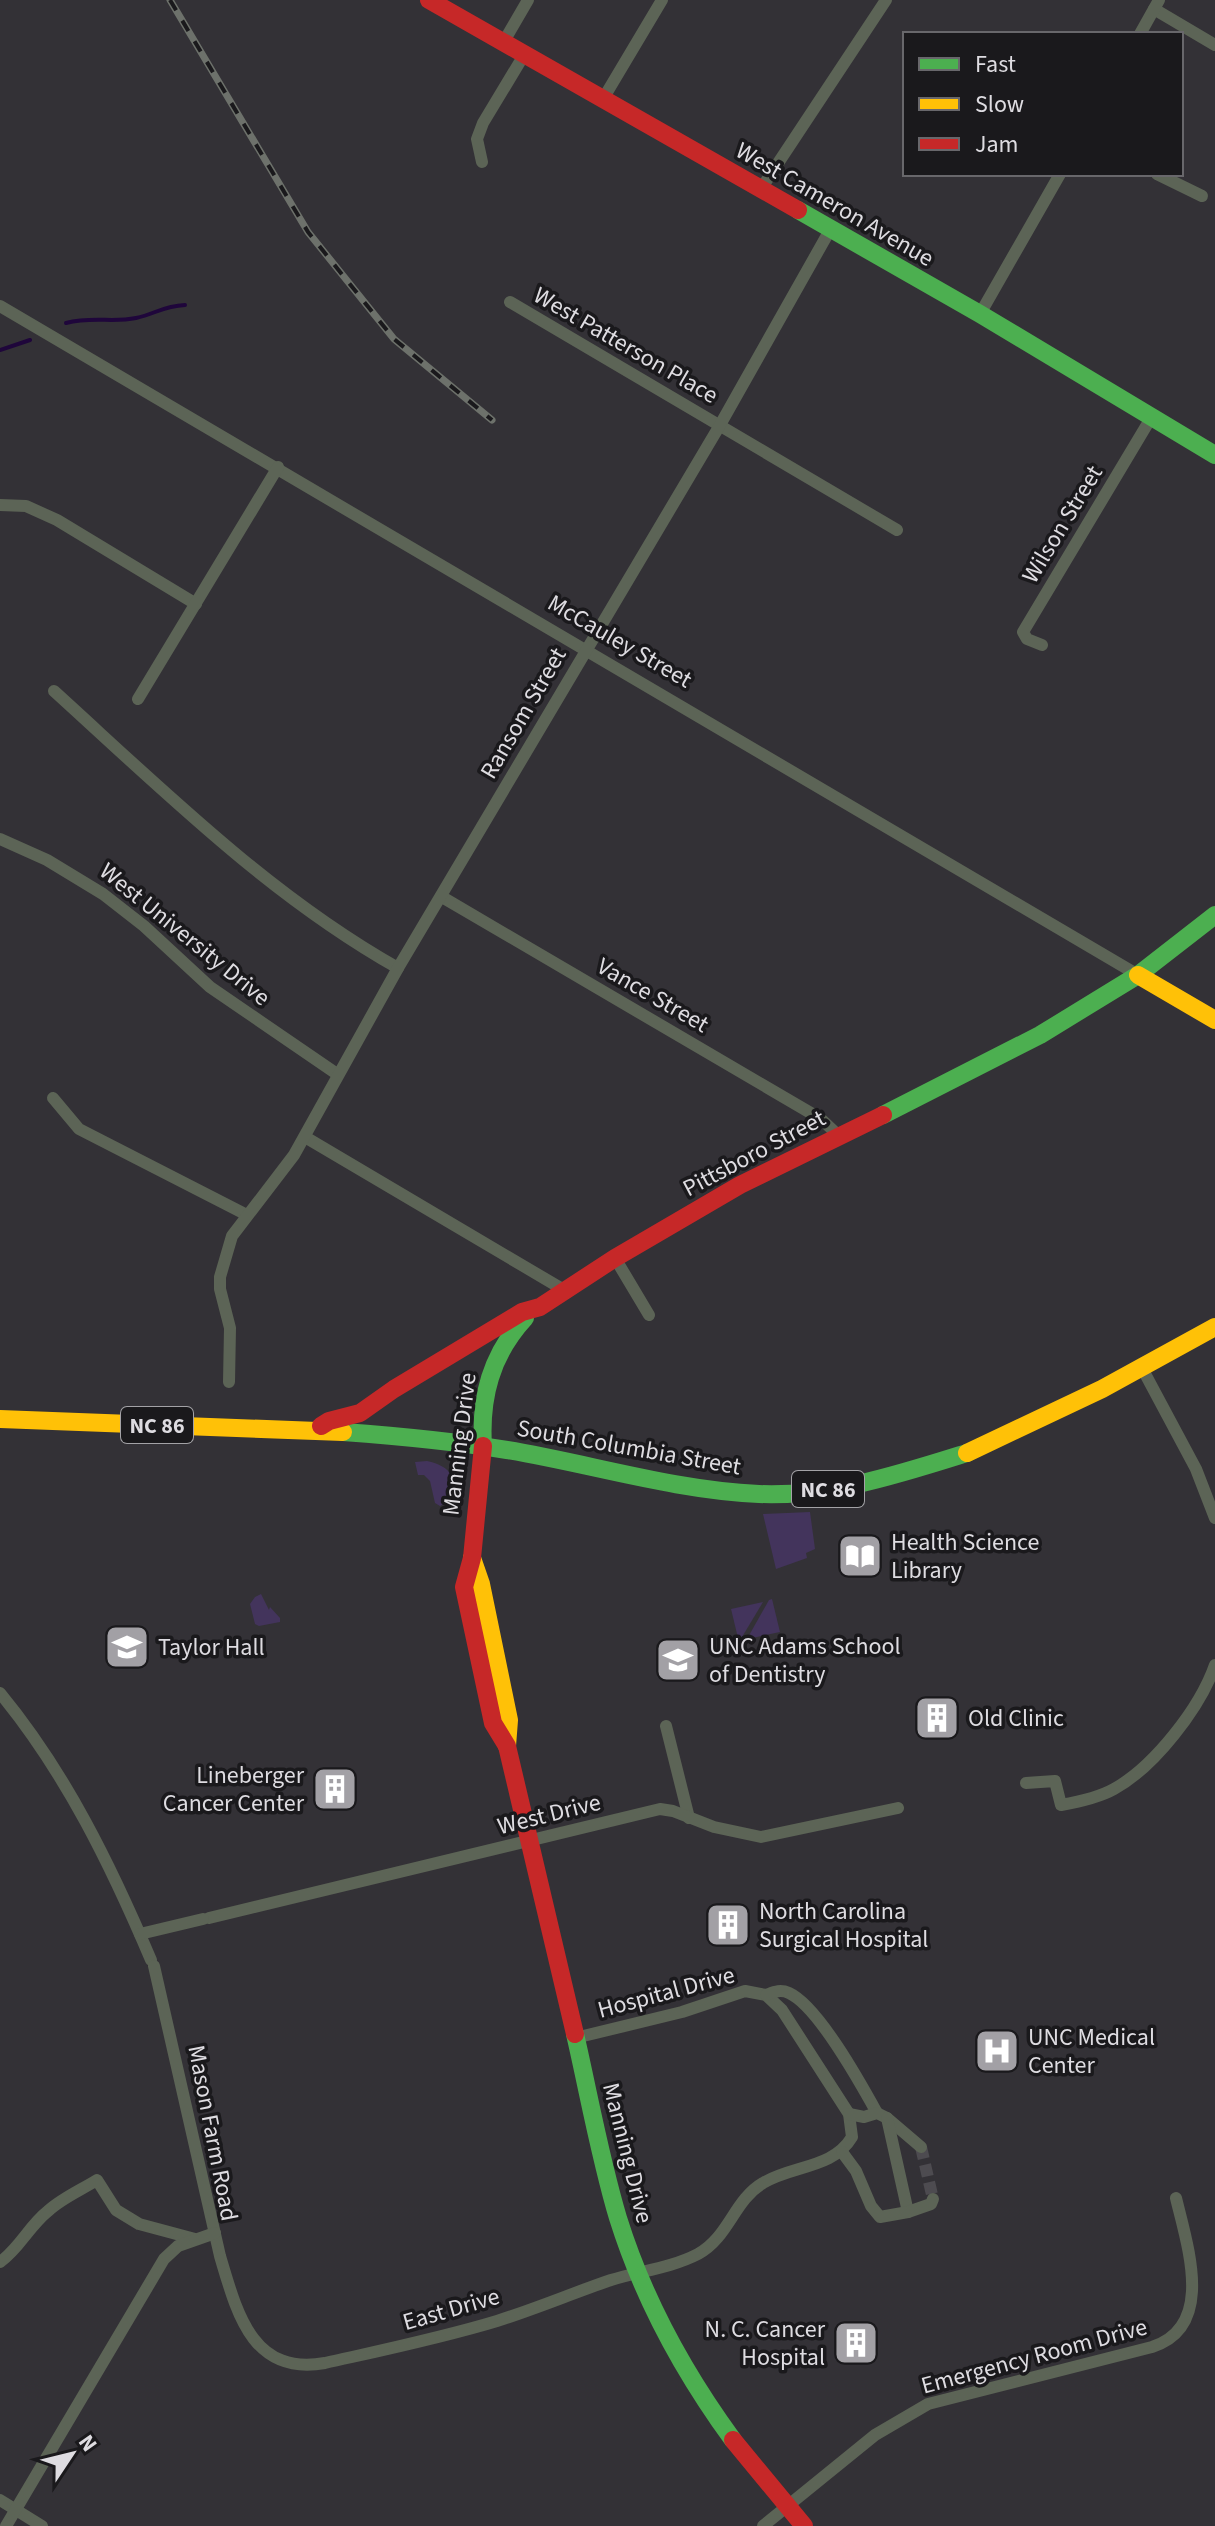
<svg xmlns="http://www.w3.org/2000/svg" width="1215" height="2526" font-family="'Source Sans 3',sans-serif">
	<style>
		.green { fill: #43345c }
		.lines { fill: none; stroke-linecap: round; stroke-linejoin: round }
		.stream { stroke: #1f063b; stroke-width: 4 }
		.street-tunnel { stroke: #4d4b50; stroke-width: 12; stroke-dasharray: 12 6; stroke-linecap: butt }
		.street { stroke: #5c6456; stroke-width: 12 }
		.fast { stroke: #4caf50; stroke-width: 18 }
		.slow { stroke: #ffc107; stroke-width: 18 }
		.jam { stroke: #c62828; stroke-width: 18 }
		.rail-casing { stroke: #6d716b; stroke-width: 7 }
		.rail { stroke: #1a191c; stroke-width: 4; stroke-dasharray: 12; stroke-linecap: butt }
		.labels { text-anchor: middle; stroke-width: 7; stroke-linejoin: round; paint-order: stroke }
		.shield { fill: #1a191c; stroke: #a3a2a6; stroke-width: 2 }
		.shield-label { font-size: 22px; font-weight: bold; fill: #dedce1 }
		.street-label { font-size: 24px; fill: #dedce1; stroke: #1a191c }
		.poi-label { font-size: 24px; fill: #dedce1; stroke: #1a191c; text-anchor: start }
	</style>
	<rect width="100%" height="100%" fill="#333136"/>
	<g class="green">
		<path d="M427,1461C451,1466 460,1480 455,1504L445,1503L440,1506L435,1503L430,1481L424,1475H418L415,1462Z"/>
		<path d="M810,1512L815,1549L806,1553L807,1558L776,1569L763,1514Z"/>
		<path d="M261,1594L269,1610L270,1607L280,1618V1622L259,1626L255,1624L250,1604L255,1597Z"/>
		<path d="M772,1599L780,1632L747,1639L769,1600Z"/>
		<path d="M763,1602L739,1642L731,1609Z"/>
	</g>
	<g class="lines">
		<g class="stream">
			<path d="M66,323C93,316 112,323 136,318C155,314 163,306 185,305"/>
			<path d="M0,350L30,340"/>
		</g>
		<path class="street-tunnel" d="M921,2147L933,2199"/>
		<g class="street">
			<path d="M1154,9L1215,45"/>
			<path d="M1140,34L1159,0"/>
			<path d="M503,43L528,0"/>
			<path d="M603,99L662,0"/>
			<path d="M482,162L477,139L483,123L524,55"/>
			<path d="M1157,174L1202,196"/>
			<path d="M761,189L886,0"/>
			<path d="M510,302L897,530"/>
			<path d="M0,306L1138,975"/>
			<path d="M980,314L1060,174"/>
			<path d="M0,505L26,506L57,520L196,604"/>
			<path d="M1042,645L1027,639L1023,632L1151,418"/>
			<path d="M54,691C163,790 270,896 398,968"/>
			<path d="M138,699L278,467"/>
			<path d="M0,839L47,860L103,894L144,926L210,987L337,1074"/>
			<path d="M442,897L821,1119L838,1135"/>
			<path d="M53,1098L79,1129L247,1215"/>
			<path d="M305,1137L564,1290"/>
			<path d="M615,1258L649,1315"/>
			<path d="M1142,1368L1196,1469L1215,1518"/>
			<path d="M229,1382L230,1328L220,1289V1277L232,1236L294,1155L398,968L720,425L830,230"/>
			<path d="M0,1693C66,1773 111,1866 151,1960"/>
			<path d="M666,1726L689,1818"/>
			<path d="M1026,1783L1055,1781L1061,1805C1078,1802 1098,1798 1114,1789C1154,1767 1200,1708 1215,1665"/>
			<path d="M209,1918L660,1809L673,1811L714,1827L761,1837L898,1808"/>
			<path d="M140,1934L203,1919"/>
			<path d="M154,1966L220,2256C237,2313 252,2376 325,2363C383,2350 441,2338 497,2321C535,2309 573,2293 611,2280C640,2271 671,2268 698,2254C729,2237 734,2200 763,2183C792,2165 833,2169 852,2137L849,2114L782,2010L766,1995L745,1991L682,2012L575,2038"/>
			<path d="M766,1995C774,1992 780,1989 789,1993C818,2006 861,2084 877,2113"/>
			<path d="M849,2114L864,2117L877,2113L887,2118L921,2147"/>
			<path d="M887,2118L908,2212"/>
			<path d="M842,2152L856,2171L871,2206L880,2217L908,2212L931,2204L933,2199"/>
			<path d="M0,2262C19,2249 29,2226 48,2211C62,2198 81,2190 97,2180L116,2210L139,2224L195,2239"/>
			<path d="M0,2500L42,2526"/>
			<path d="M6,2526L164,2259L178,2246L215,2233"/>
			<path d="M763,2526L875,2435L928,2404L1152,2347C1215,2327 1188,2248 1176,2198"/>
		</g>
		<g class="fast">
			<path d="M798,210L980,314L1215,455"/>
			<path d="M883,1115L1040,1035L1138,975L1215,915"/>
			<path d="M343,1432C398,1436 452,1441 507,1450C591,1464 673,1490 759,1494C830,1497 900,1474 967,1453"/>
			<path d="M483,1446C480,1397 491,1355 525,1318"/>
			<path d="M575,2034C589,2095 600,2158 618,2218C643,2298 684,2373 733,2440"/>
		</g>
		<g class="slow">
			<path d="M1138,975L1215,1020"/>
			<path d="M0,1419L343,1432"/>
			<path d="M967,1453L1102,1389L1215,1327"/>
			<path d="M472,1558L481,1584L509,1720L507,1746"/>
		</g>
		<g class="jam">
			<path d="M429,0L798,210"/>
			<path d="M321,1426L329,1421L360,1413L394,1389L522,1312L540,1307L615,1258L740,1185L883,1115"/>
			<path d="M483,1446L472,1558L464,1587L493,1723L507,1746L575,2034"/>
			<path d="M733,2440L804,2526"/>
		</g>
		<g class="rail-casing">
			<path id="rail" d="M170,0L308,232L394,339L492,420"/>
		</g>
		<use href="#rail" class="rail"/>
	</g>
	<defs>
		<g id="library-square" transform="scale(2.3)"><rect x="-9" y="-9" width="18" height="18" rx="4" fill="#a2a0a5" stroke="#1a191c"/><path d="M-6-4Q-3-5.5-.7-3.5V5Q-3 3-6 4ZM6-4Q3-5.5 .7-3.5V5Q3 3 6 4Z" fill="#fff"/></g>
		<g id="university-square" transform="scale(2.3)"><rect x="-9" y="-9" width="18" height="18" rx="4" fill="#a2a0a5" stroke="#1a191c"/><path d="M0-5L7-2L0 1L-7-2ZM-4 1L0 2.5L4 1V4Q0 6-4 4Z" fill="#fff"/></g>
		<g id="building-square" transform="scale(2.3)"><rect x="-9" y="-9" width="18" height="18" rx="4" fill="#a2a0a5" stroke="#1a191c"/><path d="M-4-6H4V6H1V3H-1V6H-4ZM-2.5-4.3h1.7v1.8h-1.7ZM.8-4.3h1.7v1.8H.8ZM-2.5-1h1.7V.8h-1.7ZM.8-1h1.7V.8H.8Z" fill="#fff"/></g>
		<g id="hospital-square" transform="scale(2.3)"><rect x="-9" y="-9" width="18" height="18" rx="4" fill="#a2a0a5" stroke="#1a191c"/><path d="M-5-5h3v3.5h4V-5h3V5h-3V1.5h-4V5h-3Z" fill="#fff"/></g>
	</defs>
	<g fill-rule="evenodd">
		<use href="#library-square" x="860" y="1556"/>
		<use href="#university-square" x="127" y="1647"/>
		<use href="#university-square" x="678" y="1660"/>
		<use href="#building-square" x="937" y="1718"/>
		<use href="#building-square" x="335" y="1789"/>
		<use href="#building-square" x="728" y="1925"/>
		<use href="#hospital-square" x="997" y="2051"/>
		<use href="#building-square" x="856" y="2343"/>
	</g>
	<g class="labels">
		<g class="shield">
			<rect x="121" y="1407" width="72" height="36" rx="6"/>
			<rect x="792" y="1471" width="72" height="36" rx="6"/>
		</g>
		<g class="shield-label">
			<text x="157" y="1433">NC 86</text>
			<text x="828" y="1497">NC 86</text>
		</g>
		<g class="street-label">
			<text transform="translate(835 204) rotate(30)" y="8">West Cameron Avenue</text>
			<text transform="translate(626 345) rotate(30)" y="8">West Patterson Place</text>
			<text transform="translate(1062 524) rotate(-59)" y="8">Wilson Street</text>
			<text transform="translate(620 641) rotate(30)" y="8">McCauley Street</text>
			<text transform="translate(523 713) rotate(-60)" y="8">Ransom Street</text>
			<text transform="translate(185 934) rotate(39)" y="8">West University Drive</text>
			<text transform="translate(653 995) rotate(30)" y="8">Vance Street</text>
			<text transform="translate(754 1153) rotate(-28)" y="8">Pittsboro Street</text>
			<text transform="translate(459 1444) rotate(-83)" y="8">Manning Drive</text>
			<text transform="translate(629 1447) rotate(10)" y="8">South Columbia Street</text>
			<text transform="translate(549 1814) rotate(-14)" y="8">West Drive</text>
			<text transform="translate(666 1992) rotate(-15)" y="8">Hospital Drive</text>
			<text transform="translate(213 2133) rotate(79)" y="8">Mason Farm Road</text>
			<text transform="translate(628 2153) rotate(76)" y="8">Manning Drive</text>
			<text transform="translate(451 2309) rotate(-16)" y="8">East Drive</text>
			<text transform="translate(1034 2356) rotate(-15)" y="8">Emergency Room Drive</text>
		</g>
		<g class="poi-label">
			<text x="891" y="1550">Health Science<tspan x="891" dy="28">Library</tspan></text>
			<text x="709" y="1654">UNC Adams School<tspan x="709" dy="28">of Dentistry</tspan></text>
			<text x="158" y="1655">Taylor Hall</text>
			<text x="968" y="1726">Old Clinic</text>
			<text x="304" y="1783" text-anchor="end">Lineberger<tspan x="304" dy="28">Cancer Center</tspan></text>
			<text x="759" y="1919">North Carolina<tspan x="759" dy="28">Surgical Hospital</tspan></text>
			<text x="1028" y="2045">UNC Medical<tspan x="1028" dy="28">Center</tspan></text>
			<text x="825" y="2337" text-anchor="end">N. C. Cancer<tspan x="825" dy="28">Hospital</tspan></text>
		</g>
	</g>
	<rect x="903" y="32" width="280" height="144" fill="#1a191c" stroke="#68676b" stroke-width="2"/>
	<rect x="919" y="58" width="40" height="12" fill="#4caf50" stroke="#68676b" stroke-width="2"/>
	<text x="975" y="72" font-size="24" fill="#dedce1">Fast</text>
	<rect x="919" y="98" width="40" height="12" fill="#ffc107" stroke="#68676b" stroke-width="2"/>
	<text x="975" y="112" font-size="24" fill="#dedce1">Slow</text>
	<rect x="919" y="138" width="40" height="12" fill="#c62828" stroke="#68676b" stroke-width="2"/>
	<text x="975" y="152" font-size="24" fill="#dedce1">Jam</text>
	<g transform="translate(72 2454) rotate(55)" stroke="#1a191c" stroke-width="6" paint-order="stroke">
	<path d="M0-6L14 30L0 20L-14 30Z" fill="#dedce1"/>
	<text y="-12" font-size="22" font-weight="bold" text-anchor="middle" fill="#dedce1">N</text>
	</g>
</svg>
